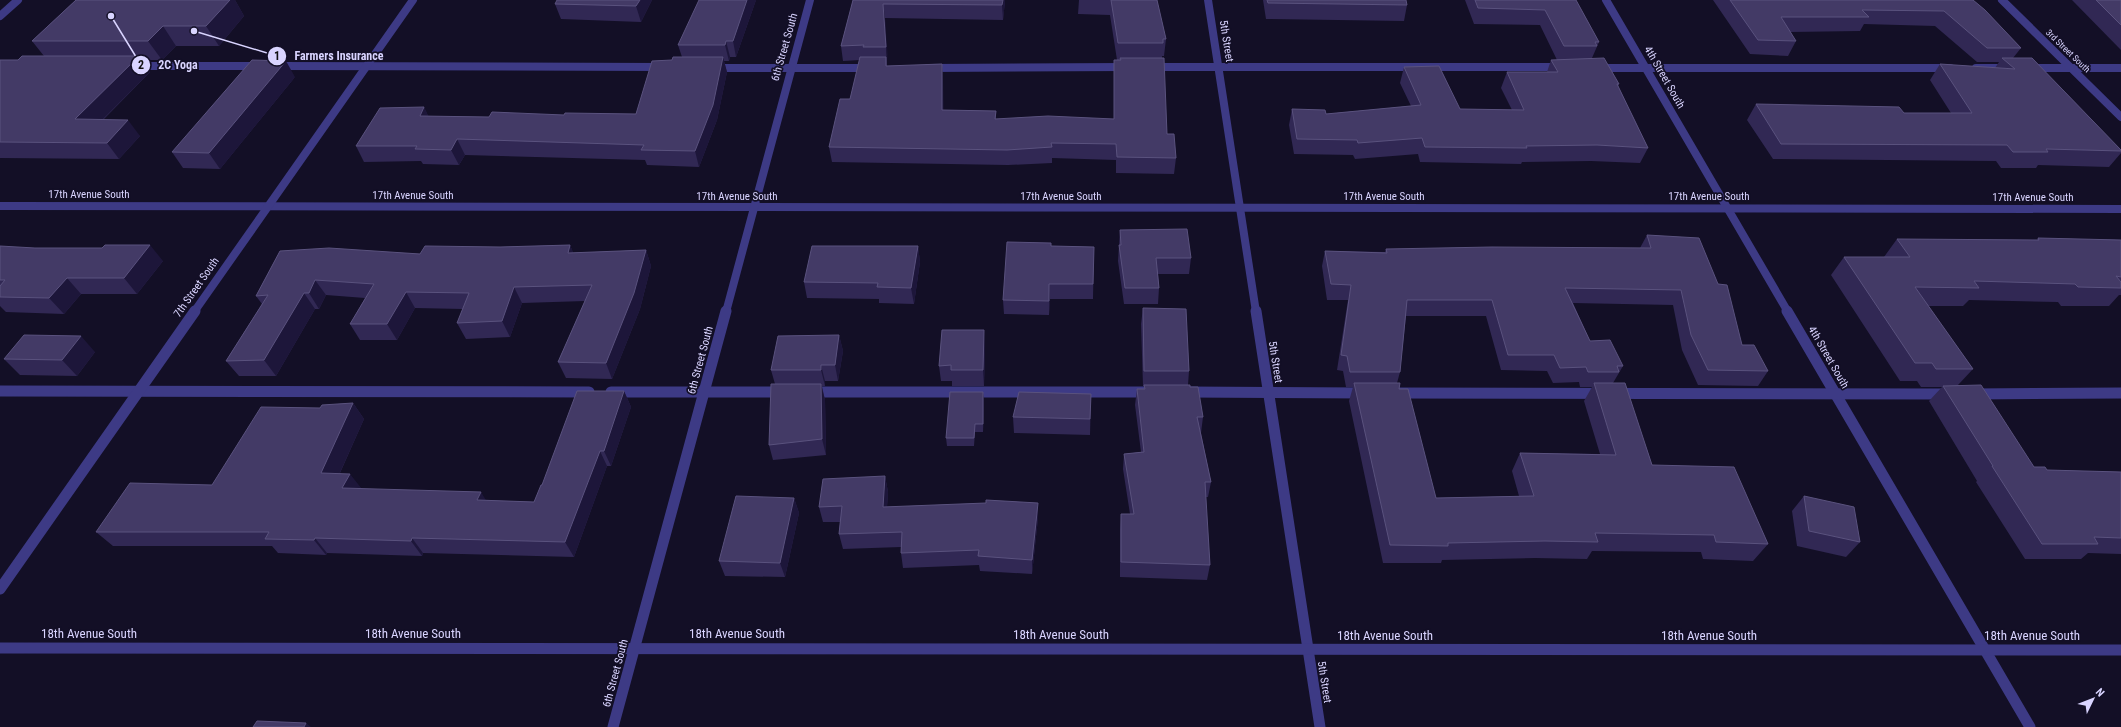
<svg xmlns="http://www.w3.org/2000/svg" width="2121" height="727" font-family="'Roboto Condensed',sans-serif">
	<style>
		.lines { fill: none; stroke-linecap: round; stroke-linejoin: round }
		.minor-far1 { stroke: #3d3a85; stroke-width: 8 }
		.minor { stroke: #3d3a85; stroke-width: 11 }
		.wall { fill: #312854; fill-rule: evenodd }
		.shaded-wall { fill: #1d163a }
		.building { fill: #433a66; stroke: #5a527e }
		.labels { text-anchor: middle; stroke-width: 3.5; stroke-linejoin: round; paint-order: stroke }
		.far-street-label { font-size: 9px; fill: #d9d4ff; stroke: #130f26 }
		.street-label { font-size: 11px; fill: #d9d4ff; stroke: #130f26 }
		.near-street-label { font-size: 13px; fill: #d9d4ff; stroke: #130f26 }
		.leader { fill: none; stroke: #d9d4ff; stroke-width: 1.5 }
		.callout-dot { fill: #d9d4ff; stroke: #130f26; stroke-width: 1.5 }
		.mark-label { font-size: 12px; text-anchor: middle; font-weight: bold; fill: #111 }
		.callout-label { font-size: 12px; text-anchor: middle; font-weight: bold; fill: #d9d4ff; stroke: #130f26; stroke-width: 3.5; stroke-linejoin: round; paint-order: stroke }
	</style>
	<rect width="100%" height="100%" fill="#130f26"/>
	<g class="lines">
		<g class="minor-far1">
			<path d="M1208,0L1256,312"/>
			<path d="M1606,0L1788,312"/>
			<path d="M2002,0L2121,117"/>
			<path d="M0,16L18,0"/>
			<path d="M134,66H260"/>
			<path d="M276,66L664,67"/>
			<path d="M1152,67H1562"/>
			<path d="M712,68H870"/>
			<path d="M928,68L1128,67"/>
			<path d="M1596,68H1950"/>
			<path d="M1976,68H2008"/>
			<path d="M2028,68H2121"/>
			<path d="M0,206L2121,209"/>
			<path d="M194,312L413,0"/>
			<path d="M726,312L810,0"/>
		</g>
		<g class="minor">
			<path d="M1256,311L1320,727"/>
			<path d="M1787,311L2030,727"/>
			<path d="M0,391L589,392"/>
			<path d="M611,392H783"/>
			<path d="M811,392H1149"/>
			<path d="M1187,392L1365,393"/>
			<path d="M1395,393L1949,394"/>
			<path d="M1973,394L2121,393"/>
			<path d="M0,589L195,311"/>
			<path d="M0,648L2121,650"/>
			<path d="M613,727L726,311"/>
		</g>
	</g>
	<g class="wall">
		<path d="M76,0H235L244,16L219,46H176L162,60H142L150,72L103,120L140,136L119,159L0,158V60H18L44,56L32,41Z"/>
		<path d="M652,0L641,22L561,19L555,4Z"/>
		<path d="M756,0L736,57H730L729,61H724L727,72L717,120L699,167L647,165L645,160L465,155L459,165L423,164L421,161L364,162L356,146L424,107L428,116L489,117L564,115L636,114L672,60L682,57L678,45Z"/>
		<path d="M853,0L1005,1L1003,20L885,18L887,66L943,79V110L996,111V119H1114V60H1117L1110,15L1078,14L1079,0H1157L1166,39L1164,56H1162V58L1167,134L1176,158L1174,174L1116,173V160L1052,158V163L1008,165L832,162L829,147L850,99L860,60L843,61L841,46Z"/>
		<path d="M1263,0H1406L1407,5L1404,21L1266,19Z"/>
		<path d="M1465,0H1576L1599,42L1592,58L1619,84L1618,86L1648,148L1640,163L1591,161L1522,162L1521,164L1420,162L1418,154L1355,159L1353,155L1294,154L1289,125L1292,109L1326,114L1411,106L1400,83L1404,67L1460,109L1512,110L1501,88L1507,72H1547L1551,60H1557L1540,25L1474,24Z"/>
		<path d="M1713,0H1973L2021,48L2013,58L2121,150V153L2109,167L2038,165L2036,168H2001L1996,161L1773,159L1747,120L1756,104L1904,113H1951L1930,80L1940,64L1995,68L1999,62H1977L1935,26L1864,24L1860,31L1790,32L1796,41L1788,56L1750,54Z"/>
		<path d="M2072,0H2121V50Z"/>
		<path d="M295,77L220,169L183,168L172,152Z"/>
		<path d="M1120,230L1191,258L1189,274H1158L1159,288L1158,304H1124L1118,261Z"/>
		<path d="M1647,235L1742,345L1768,371L1758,386L1698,385L1682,350L1673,305L1573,303L1590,341L1623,366L1613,383L1652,465L1768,544L1753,561L1703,559L1701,552L1592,551L1587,559L1535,558L1442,560L1441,563H1383L1349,401L1353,387H1346L1343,371L1337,370L1348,300H1327L1322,266L1325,251L1385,252L1386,249L1640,248ZM1406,316H1486L1501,370L1547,371L1553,383L1579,382L1580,387H1592L1584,401L1600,454L1520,453L1512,471L1519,496L1436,498L1397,383L1400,372Z"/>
		<path d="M2038,238L2121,240V295H2119L2109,306H2061L2058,302L1969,300L1963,306H1928L1973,369L1958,385L2034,467L2047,470L2121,472V554L2088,553L2081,559H2025L1976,482L1977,481L1929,401L1942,387H1921L1917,381H1900L1831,275L1844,257H1884L1897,239L2037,240Z"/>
		<path d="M570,245L573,253L646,250L651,266L640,309L612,379L566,378L558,362L585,301L522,303L510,337L466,339L457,323L463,309L415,308L397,340H360L350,324L365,298L326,295L319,309H315L276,376H239L226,361L262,304L256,296L280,251L420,254L500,247Z"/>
		<path d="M0,246L163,261L137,294H81L64,314L6,312L0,306Z"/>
		<path d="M918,246L920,262L914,304L879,303V299L807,298L804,282Z"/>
		<path d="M1051,246L1094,247L1093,299H1050L1049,315L1004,314L1003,300Z"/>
		<path d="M1143,308L1189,371L1188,385L1190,387L1203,417L1201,433L1211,482L1208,497H1205L1210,565L1207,580L1120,577V529L1121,514H1130L1123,469L1124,454L1141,452L1135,405L1137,389H1144V386H1143L1141,324Z"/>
		<path d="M839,335L843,351L838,381H825V386H822L825,400L826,455L773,460L769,445L775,384L771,370Z"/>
		<path d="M985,346L984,386H952V381H941L939,366Z"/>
		<path d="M95,352L77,376L20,375L4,359Z"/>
		<path d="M624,391L631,407L611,466H607L574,557L423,553L422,556L327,553L326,555L278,553L272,546H113L96,532L212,485L320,408L353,403L364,419L340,473L362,489L486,500L534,502L542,485Z"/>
		<path d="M1091,394L1090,435L1014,433L1013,417Z"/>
		<path d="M984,400L983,432H975L974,446H947L946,438Z"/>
		<path d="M885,476L888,492L887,507L1038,518L1032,574L980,571L979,565L903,568L901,553V547L843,549L839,534L840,522H823L819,507Z"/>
		<path d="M1804,496L1860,542L1846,557L1797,546L1792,511Z"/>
		<path d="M794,498L799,513L785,577L725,576L719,561Z"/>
	</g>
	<g class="shaded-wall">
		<path d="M230,0H235L244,16L219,46L206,26Z"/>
		<path d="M640,0H652L641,22L636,6Z"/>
		<path d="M747,0H756L736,57L733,41Z"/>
		<path d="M1003,0H1005V1L1003,20L1002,5Z"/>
		<path d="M883,4L885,18L888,61L886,47Z"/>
		<path d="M163,26L176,46L162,60L148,41Z"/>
		<path d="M726,41L730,57L729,61L725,45Z"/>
		<path d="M139,56L150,72L87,135L75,119Z"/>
		<path d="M723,57L727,72L717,120L699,167L695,151Z"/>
		<path d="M286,61L295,77L220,169L209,153Z"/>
		<path d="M942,64L943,79L944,125L942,110Z"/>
		<path d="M424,107L432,123L420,116Z"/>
		<path d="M128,120L140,136L119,159L107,143Z"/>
		<path d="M457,139L465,155L459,165L451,150Z"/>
		<path d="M150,245L163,261L137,294L124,278Z"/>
		<path d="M570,245L577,261L568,253Z"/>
		<path d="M918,246L920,262L914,304L911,288Z"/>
		<path d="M646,250L651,266L640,309L612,379L606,363Z"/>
		<path d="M67,278L81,294L64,314L49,298Z"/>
		<path d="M315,280L326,295L319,309L309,293Z"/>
		<path d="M1049,284L1050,299L1049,315Z"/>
		<path d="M514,287L522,303L510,337L502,321Z"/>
		<path d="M406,292L415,308L397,340L387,324Z"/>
		<path d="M304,293L315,309L276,376L264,360Z"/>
		<path d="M984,330L985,346L984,386L983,370Z"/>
		<path d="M839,335L843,351L838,381L835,365Z"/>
		<path d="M81,336L95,352L77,376L62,360Z"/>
		<path d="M821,365L825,381V386L821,370Z"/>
		<path d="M821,384L825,400L826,455L822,439Z"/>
		<path d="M624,391L631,407L611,466L604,451Z"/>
		<path d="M983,392L984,400L983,432Z"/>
		<path d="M353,403L364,419L333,488L321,473Z"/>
		<path d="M600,451L607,466L574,557L565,542Z"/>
		<path d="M350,474L362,489L342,488Z"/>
		<path d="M885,476L888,492L886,522L883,507Z"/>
		<path d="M481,492L490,507L477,500Z"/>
		<path d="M794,498L799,513L785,577L780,563Z"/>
		<path d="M1038,503V518L1032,574V560Z"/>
		<path d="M315,538L327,553L326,555L314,540Z"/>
		<path d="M412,538L423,553L422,556L411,541Z"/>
		<path d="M306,723L311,727H304Z"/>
	</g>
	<g class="building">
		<path d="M76,0H230L206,26H163L148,41H32Z"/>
		<path d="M557,0H640L636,6L555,4Z"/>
		<path d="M699,0H747L733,41H726L725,45H678Z"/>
		<path d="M853,0H1003L1002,5L883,4L886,47H863L864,45L841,46Z"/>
		<path d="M1111,0H1157L1166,39H1163V43H1118Z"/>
		<path d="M1267,0H1406L1407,5L1268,3Z"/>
		<path d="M1475,0H1576L1599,42H1595L1597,46H1564L1545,10L1478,8Z"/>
		<path d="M1730,0H1973L1985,10L2021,48H1987L1944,11L1862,10L1869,17H1781L1796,41L1758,40Z"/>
		<path d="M2096,0H2121V25Z"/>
		<path d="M22,56H139L75,119L128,120L107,143L0,142V60H18Z"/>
		<path d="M673,57H723L713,105L695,151L641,150L644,145L457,139L451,150L415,149L417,146H356L380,108L424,107L420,116L489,117L492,112L564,115L565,113L636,114L652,61L672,60Z"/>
		<path d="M860,57H886V66L942,64V110L996,111L995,119L1048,116L1114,119V60H1121L1120,58H1164L1167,134H1174L1176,158L1117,157L1116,144L1051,143L1052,147L1007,150L829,147L840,99H850Z"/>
		<path d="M1604,58L1619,84H1617L1648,148L1597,145L1526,146L1527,148L1425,147L1422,138L1358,143L1357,140L1297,139L1292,109L1325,110L1326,114L1421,105L1404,67L1439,66L1460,109L1524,110L1507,72H1558L1551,60Z"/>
		<path d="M2002,58H2032L2121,150V151L2046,149L2048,152H2013L2007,145L1781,144L1756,104L1899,107L1904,113H1972L1940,64L2015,69Z"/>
		<path d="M252,60L286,61L209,153L172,152Z"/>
		<path d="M1187,229L1191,258H1156L1159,288H1125L1119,245H1121L1120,230Z"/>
		<path d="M1647,235L1699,238L1718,284L1727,285L1742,345H1754L1768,371L1708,370L1691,335L1681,290L1565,288L1590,341L1610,340L1623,366H1617L1619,372H1588L1586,367L1560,368L1554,355H1508L1492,300H1407L1400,372H1350L1347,356L1341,355L1351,285L1331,284L1325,251L1387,253L1386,249L1492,247L1651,248Z"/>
		<path d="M2038,238L2121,240V277L2116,276L2121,282V288L2078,287L2075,284L1974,281L1979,288L1915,287L1973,369H1936L1932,363H1915L1844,257H1910L1897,239L2039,240Z"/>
		<path d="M1007,242L1051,243V246L1094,247L1093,284H1049V301L1003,300Z"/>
		<path d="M105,245H150L124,278H67L49,298L0,297V286L5,280H0V246L35,248H102Z"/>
		<path d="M570,245L568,253L646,250L634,293L606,363L558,362L592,285L514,287L502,321L457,323L469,293L406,292L387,324H350L374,284L315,280L309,293H304L264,360L226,361L268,295L256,296L280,251L329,248L420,254L425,246L500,247Z"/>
		<path d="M812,246H918L911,288L877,287L878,283L804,282Z"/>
		<path d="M1143,308L1186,309L1189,371H1144Z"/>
		<path d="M942,330H984L983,370H951V365L939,366Z"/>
		<path d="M24,335L81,336L62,360L4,359Z"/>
		<path d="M839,335L835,365H821V370H771L778,336Z"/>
		<path d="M1354,383H1400L1399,389H1408L1436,498L1534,496L1520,453L1616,455L1594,383H1625L1652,465L1734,467L1768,544L1716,542L1714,535L1595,533L1598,542L1545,541L1448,543V546L1390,545Z"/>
		<path d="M771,384H821L822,439L769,445Z"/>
		<path d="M1144,385H1190V387H1198L1203,417H1197L1211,482H1205L1210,565L1121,562V514H1134L1124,454L1144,452L1137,389H1145Z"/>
		<path d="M1981,385L2034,467H2045L2047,470L2121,472V538L2094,537L2098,544H2042L1992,466H1993L1943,386Z"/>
		<path d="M577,391H624L604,451H600L565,542L412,538L411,541L315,538L314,540L265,539L269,532H96L130,483L212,485L261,407L320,408L322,405L353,403L321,473L350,474L342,488L481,492L477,500L534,502L541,485H542Z"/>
		<path d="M950,392H983V424H975L974,438H946Z"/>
		<path d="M1019,392L1091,394L1090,419L1013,417Z"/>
		<path d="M885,476L883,507L986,503V500L1038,503L1032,560L978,556L979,550L901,553L902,532L839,534L842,506L819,507L823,479Z"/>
		<path d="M736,496L794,498L780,563L719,561Z"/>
		<path d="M1804,496L1854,507L1860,542L1809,531Z"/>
		<path d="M257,721L306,723L304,727H253Z"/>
	</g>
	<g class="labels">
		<g class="far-street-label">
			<text transform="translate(2068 51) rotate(44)" y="3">3rd Street South</text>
		</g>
		<g class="street-label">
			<text transform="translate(1227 41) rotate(81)" y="4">5th Street</text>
			<text transform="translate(784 47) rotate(-74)" y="4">6th Street South</text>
			<text transform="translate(1665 77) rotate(60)" y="4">4th Street South</text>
			<text x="89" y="198">17th Avenue South</text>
			<text x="413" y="199">17th Avenue South</text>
			<text x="737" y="200">17th Avenue South</text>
			<text x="1061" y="200">17th Avenue South</text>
			<text x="1384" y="200">17th Avenue South</text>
			<text x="1709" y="200">17th Avenue South</text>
			<text x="2033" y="201">17th Avenue South</text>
			<text transform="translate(196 287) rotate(-55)" y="4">7th Street South</text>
			<text transform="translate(1829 357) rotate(60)" y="4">4th Street South</text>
			<text transform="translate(700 360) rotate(-75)" y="4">6th Street South</text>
			<text transform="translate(1276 362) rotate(81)" y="4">5th Street</text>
			<text transform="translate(615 673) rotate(-75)" y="4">6th Street South</text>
			<text transform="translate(1325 682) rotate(81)" y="4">5th Street</text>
		</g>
		<g class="near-street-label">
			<text x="89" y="638">18th Avenue South</text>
			<text x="413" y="638">18th Avenue South</text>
			<text x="737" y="638">18th Avenue South</text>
			<text x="1061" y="639">18th Avenue South</text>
			<text x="1385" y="640">18th Avenue South</text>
			<text x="1709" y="640">18th Avenue South</text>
			<text x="2032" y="640">18th Avenue South</text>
		</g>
	</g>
	<path class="leader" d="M194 31L277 56M111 16L141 65"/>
	<g class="callout-dot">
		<circle cx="194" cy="31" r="4"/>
		<circle cx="111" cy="16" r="4"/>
		<circle cx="277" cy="56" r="10"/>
		<circle cx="141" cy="65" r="10"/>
	</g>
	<g class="mark-label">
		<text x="277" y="60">1</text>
		<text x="141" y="69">2</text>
	</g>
	<g class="callout-label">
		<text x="339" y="60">Farmers Insurance</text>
		<text x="178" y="69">2C Yoga</text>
	</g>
	<g transform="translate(2093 699) rotate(47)" stroke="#130f26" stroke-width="3" paint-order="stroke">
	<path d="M0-3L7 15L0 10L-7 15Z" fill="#d9d4ff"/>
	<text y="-6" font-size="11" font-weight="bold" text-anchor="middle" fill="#d9d4ff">N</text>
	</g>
</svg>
